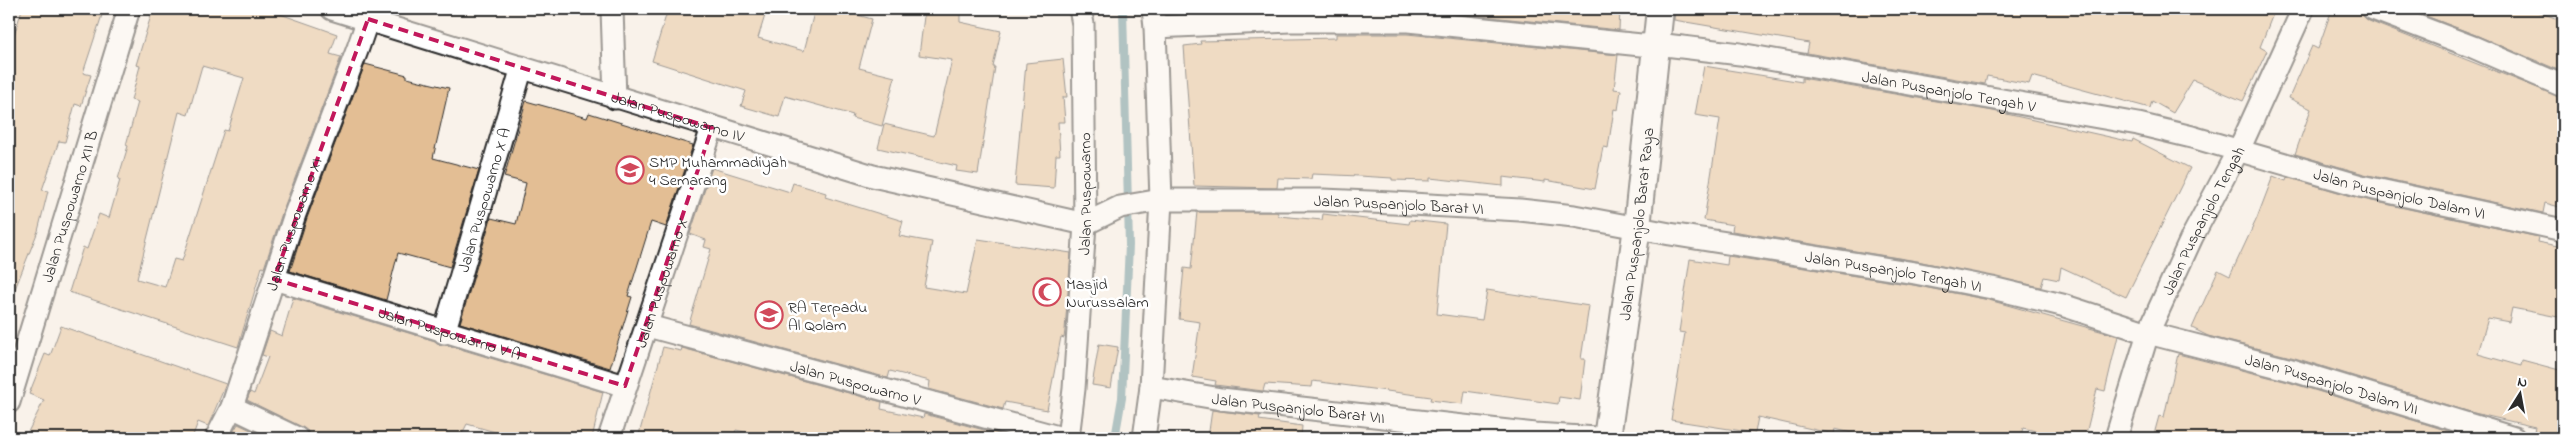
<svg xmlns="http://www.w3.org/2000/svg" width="2572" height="447" font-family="'Indie Flower',sans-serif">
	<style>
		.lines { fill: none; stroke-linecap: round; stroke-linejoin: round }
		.stream { stroke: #5a8993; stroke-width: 8 }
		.building { fill: #e3be94; stroke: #2b2b2b; fill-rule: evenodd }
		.minor-casing { stroke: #2b2b2b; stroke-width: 25 }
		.tertiary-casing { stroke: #2b2b2b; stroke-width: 30 }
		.minor { stroke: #fff; stroke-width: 21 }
		.tertiary { stroke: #fff; stroke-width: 26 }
		.marked { fill: none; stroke: #c2185b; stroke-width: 4; stroke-dasharray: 10 6; stroke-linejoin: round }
		.labels { text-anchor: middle; stroke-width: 5; stroke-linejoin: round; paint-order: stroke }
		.street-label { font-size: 16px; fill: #2b2b2b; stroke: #fff }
		.poi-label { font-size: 16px; fill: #2b2b2b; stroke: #fff; text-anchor: start }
	</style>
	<rect width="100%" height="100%" fill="#f9f2ea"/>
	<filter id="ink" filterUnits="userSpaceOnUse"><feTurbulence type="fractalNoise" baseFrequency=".02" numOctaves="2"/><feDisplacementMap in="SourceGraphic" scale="10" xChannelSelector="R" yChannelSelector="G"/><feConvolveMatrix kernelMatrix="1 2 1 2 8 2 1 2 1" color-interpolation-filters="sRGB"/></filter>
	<g filter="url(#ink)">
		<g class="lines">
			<path class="stream" d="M1115,438L1122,398L1129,245L1123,9"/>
		</g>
		<g class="building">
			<path d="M22,9H104L83,73L91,75L81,106L75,104L65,142L59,141L42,190L48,191L38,231L11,299H9V52Z"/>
			<path d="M153,9H266L337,34L330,54L341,57L283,210L264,268L262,267L238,347L69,292L83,247L87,249L99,214L109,218L120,180L118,179L128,146L126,145L138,102L131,100L140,66L136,65ZM202,66L244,78L228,131L224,130L182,261L174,259L165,287L137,279L179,112L188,115Z"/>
			<path d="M668,9H767L758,38L804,51L815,9H835L872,19L859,68L895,77L882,126L852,118L853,115L785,96L779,117L741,106L746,91L652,61Z"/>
			<path d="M925,9H960V22L1001,31L993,67H995L978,174L956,171L957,166L878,148L884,124L934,136L952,60L919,55Z"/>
			<path d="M1411,9H1620L1619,30Z"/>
			<path d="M1675,9H2275L2260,47L2267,51L2243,101L2193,80L2173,113L2152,101L2150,108L2032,76L2029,84L1987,76L1985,84L1807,53L1809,43L1674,20Z"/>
			<path d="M2332,9H2361L2363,16L2369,21L2563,98V208L2545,203L2543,213L2364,174L2295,154L2311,109L2289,98L2312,46L2318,49Z"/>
			<path d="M2408,9H2531L2563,21V72L2478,36Z"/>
			<path d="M1336,34H1407L1618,55L1614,89L1621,90L1618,110L1614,109L1608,148L1603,147L1595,189L1545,180V182L1503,177V186L1430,178V181L1392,180V178L1359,176L1312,174L1311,179L1278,178L1277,188L1194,186L1184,46L1201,44L1200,41L1336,38Z"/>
			<path d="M1063,59L1067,97H1063L1065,122H1058L1060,155H1056L1054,188L1015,185L1026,63Z"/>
			<path d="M365,64L407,75V78L449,88L433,158L479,170L450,267L398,253L386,300L290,271L307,218Z"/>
			<path d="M1704,66L1802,82V78L1993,111L2132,142L2133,139L2190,168L2126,297L2061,267L2059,280L2044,277L2041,287L1917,261L1732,231L1733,225L1704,220L1720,119L1695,115Z"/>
			<path d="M526,101L587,118L589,113L693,145L666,227L651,222L628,296L632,297L610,368L460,323L491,218L516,224L526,183L504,177Z"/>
			<path d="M712,168L790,192L793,183L826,193L825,197L903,221L899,236L932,242L924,287L966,294L978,239L1071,253L1065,330L1064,338L1061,337L1047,410L1005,402L1003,409L929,389L930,381L890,371L888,378L689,324L711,249L704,247L706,240L690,234Z"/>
			<path d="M2273,176L2286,181L2287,177L2358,198L2538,237L2537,242L2563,247V318L2512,308L2509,322L2488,318L2478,354L2521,366L2522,360L2563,371V438L2534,431L2535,427L2470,412L2295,358L2208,336L2192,328L2218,270L2230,276L2257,218Z"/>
			<path d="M1197,212H1277L1279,216L1322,220L1323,214L1409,224L1410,220L1446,224L1437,314L1482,320L1487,290L1589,306L1581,359H1585L1580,400L1559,397L1558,404L1465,391L1463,404L1430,400L1431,397L1313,381L1312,387L1265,384L1263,391L1215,385L1216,381L1192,377L1200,322L1179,319L1184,268L1191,269Z"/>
			<path d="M1728,256L1913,285L1989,300L2118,336L2105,391L2097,389L2085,438H2064L2023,428L2020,438H1873L1835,429L1834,434L1758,417L1755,433L1671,420L1685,333L1679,332L1690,259L1727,265Z"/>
			<path d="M293,298L435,341L440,345H447L603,392L592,438H501L502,434L467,424L460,438H309L308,431L302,427L247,400L250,392L254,394L268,357L262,355L270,331L282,336Z"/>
			<path d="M61,326L226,384L208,426L198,422L192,438H25L44,400L29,394L45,354L50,356Z"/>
			<path d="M1099,344L1118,347L1111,388L1092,385Z"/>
			<path d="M663,347L681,351L682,348L882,402L881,409L923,418L924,414L999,434V438H769L736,430L733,438H638Z"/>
			<path d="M2178,354L2288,382L2465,436V438H2153L2159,416L2164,417Z"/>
			<path d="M1212,410L1260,416L1259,420L1302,426L1301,438H1208Z"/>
			<path d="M238,424L268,438H243L232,434Z"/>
		</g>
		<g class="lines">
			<g class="minor-casing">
				<g id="minor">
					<path id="s1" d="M332,9L873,176L1085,224L1120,207L1161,200H1323L1393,203L1520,210L1574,216L1670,234L1915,273L1992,288L2062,305L2148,333L2291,370L2514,438"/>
					<path d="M612,9L615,98"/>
					<path d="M2373,9L2473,47L2563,86"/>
					<path id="s2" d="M1155,27L1290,21H1408L1641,45L1657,44L1740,54L2138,124L2192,137L2361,186L2563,230"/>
					<path id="s3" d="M274,279L625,386"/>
					<path id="s4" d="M648,326L1062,438"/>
					<path id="s5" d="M444,333L522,67"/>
					<path id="s6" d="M1151,387L1221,399L1535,434L1597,438"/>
					<path id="s7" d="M9,402L129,9"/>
					<path d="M232,407L297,438"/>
					<path id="s8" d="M216,438L232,407L295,214L358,48L368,19L369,9"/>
					<path id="s9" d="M609,438L712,128"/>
					<path id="s10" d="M1068,438L1074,389L1085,224L1083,24L1080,9"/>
					<path d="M1144,438L1151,387L1161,200L1155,27L1153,9"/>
					<path id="s11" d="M2116,438L2148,333L2192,237L2243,141L2303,9"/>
				</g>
			</g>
			<g class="tertiary-casing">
				<g id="tertiary">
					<path id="s12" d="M1607,438L1637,227L1660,9"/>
				</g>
			</g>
			<use href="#minor" class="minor"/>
			<use href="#tertiary" class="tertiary"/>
		</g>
	</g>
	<path d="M0 0H2572V447H0ZM368,19L712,128L625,386L274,279Z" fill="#f9f2ea" fill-opacity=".55" fill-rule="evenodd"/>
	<path class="marked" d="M368,19L712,128L625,386L274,279Z"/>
	<defs>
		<g id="school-ring" transform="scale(1.4375)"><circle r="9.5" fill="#fff" stroke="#d1495b" stroke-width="1.5"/><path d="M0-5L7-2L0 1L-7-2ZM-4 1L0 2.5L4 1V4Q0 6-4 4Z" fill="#d1495b"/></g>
		<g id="mosque-ring" transform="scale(1.4375)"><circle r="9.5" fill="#fff" stroke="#d1495b" stroke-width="1.5"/><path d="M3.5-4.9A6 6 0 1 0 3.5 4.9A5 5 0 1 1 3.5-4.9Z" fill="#d1495b"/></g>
	</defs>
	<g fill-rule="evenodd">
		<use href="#school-ring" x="630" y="170"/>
		<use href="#mosque-ring" x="1047" y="292"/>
		<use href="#school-ring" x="769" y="315"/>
	</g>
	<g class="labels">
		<g class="street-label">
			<text dy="6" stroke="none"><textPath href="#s2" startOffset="799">Jalan Puspanjolo Tengah V</textPath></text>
			<text dy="6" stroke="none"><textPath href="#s1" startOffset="362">Jalan Puspowarno IV</textPath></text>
			<text dy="6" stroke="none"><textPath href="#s10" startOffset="245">Jalan Puspowarno</textPath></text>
			<text dy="6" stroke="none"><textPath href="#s2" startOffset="1262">Jalan Puspanjolo Dalam VI</textPath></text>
			<text dy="6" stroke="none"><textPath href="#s5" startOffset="139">Jalan Puspowarno X A</textPath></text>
			<text dy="6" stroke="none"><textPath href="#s1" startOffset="1102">Jalan Puspanjolo Barat VI</textPath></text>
			<text dy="6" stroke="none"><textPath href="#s7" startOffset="205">Jalan Puspowarno XII B</textPath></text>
			<text dy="6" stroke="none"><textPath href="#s11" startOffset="235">Jalan Puspanjolo Tengah</textPath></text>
			<text dy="6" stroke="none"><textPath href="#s8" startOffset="228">Jalan Puspowarno XI</textPath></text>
			<text dy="6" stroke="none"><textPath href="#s12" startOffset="216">Jalan Puspanjolo Barat Raya</textPath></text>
			<text dy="6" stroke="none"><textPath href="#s1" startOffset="1602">Jalan Puspanjolo Tengah VI</textPath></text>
			<text dy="6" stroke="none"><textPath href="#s9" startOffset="164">Jalan Puspowarno X</textPath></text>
			<text dy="6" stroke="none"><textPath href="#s3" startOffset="184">Jalan Puspowarno V A</textPath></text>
			<text dy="6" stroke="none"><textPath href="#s4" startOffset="215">Jalan Puspowarno V</textPath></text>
			<text dy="6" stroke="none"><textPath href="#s1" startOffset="2055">Jalan Puspanjolo Dalam VII</textPath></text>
			<text dy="6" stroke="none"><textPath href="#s6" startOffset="149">Jalan Puspanjolo Barat VII</textPath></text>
		</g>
		<g class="poi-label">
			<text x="649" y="167">SMP Muhammadiyah<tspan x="649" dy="18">4 Semarang</tspan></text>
			<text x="1066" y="289">Masjid<tspan x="1066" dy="18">Nurussalam</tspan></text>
			<text x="788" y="312">RA Terpadu<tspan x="788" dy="18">Al Qolam</tspan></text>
		</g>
	</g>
	<rect width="2572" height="447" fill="none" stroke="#fff" stroke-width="30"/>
	<rect x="15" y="15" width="2542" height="417" fill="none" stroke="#2b2b2b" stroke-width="2" filter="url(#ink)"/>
	<g transform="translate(2520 394) rotate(11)" stroke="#ffffff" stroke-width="4" paint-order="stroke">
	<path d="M0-4L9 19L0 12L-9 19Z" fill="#2b2b2b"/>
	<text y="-8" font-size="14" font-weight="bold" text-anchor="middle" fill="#2b2b2b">N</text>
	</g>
</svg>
